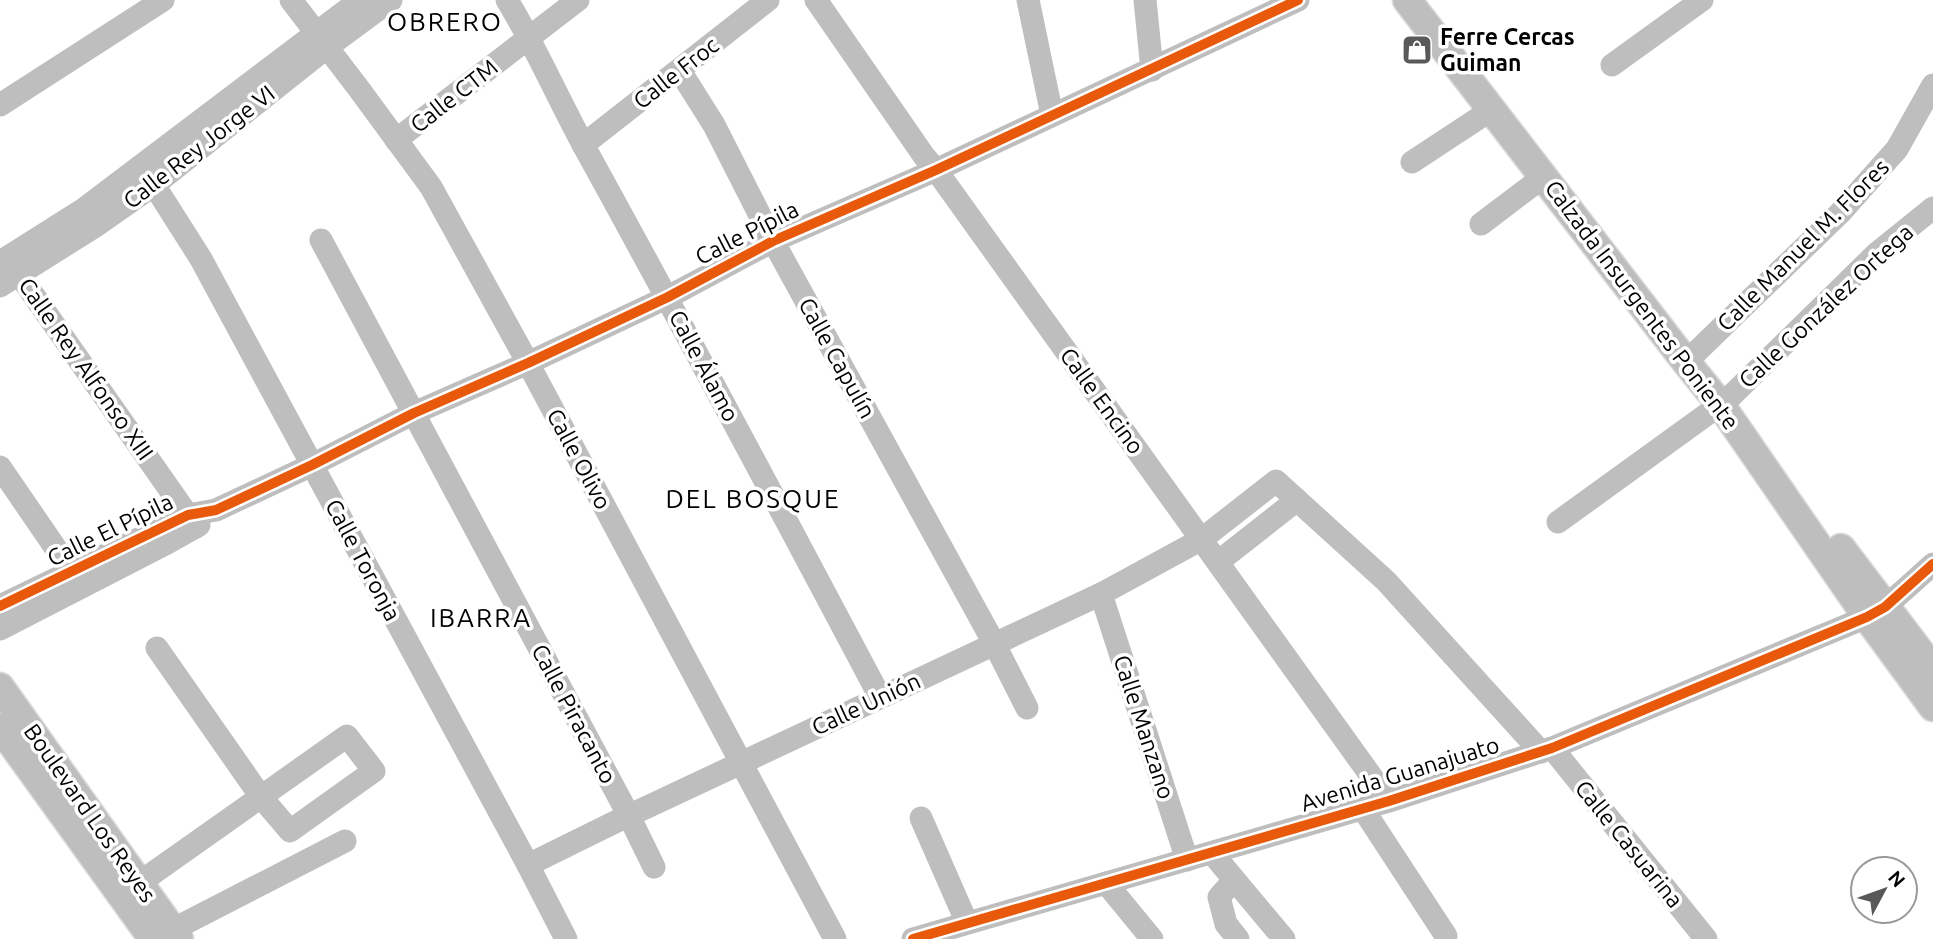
<svg xmlns="http://www.w3.org/2000/svg" width="1933" height="939" font-family="Ubuntu,sans-serif">
	<style>
		.lines { fill: none; stroke-linecap: round; stroke-linejoin: round }
		.major-casing { stroke: #dbdbdb; stroke-width: 31 }
		.minor { stroke: #bebebe; stroke-width: 23 }
		.major { stroke: #bebebe; stroke-width: 28 }
		.cycleway-casing { stroke: #fff; stroke-width: 15 }
		.cycleway { stroke: #e8590c; stroke-width: 10 }
		.labels { text-anchor: middle; stroke-width: 7; stroke-linejoin: round; paint-order: stroke }
		.poi-label { font-size: 23px; font-weight: bold; fill: #000; stroke: #fff; text-anchor: start }
		.street-label { font-size: 23px; fill: #000; stroke: #fff }
		.quarter-label { font-size: 26px; letter-spacing: 2px; fill: #000; stroke: #fff }
	</style>
	<rect width="100%" height="100%" fill="#fff"/>
	<g class="lines">
		<g class="major-casing">
			<g id="major">
				<path d="M1407,0L1686,362L1720,404L1867,617L1933,707"/>
				<path d="M1841,548L1933,669"/>
				<path d="M0,687L179,939"/>
				<path d="M0,727L153,939"/>
			</g>
		</g>
		<g class="minor">
			<path d="M291,0L359,89L431,187L528,363L835,939"/>
			<path d="M507,0C537,49 559,101 586,150C686,331 783,514 880,697"/>
			<path d="M816,0L924,156L936,170L1389,801"/>
			<path d="M1028,0L1052,115"/>
			<path d="M1145,0L1152,70"/>
			<path d="M1612,65L1702,0"/>
			<path d="M680,71L714,125L773,241L995,645L1027,708"/>
			<path d="M0,105L163,0"/>
			<path d="M396,140L578,0"/>
			<path d="M583,145L768,0"/>
			<path d="M1412,162L1491,110"/>
			<path d="M154,185L201,259L528,865L566,939"/>
			<path d="M1481,224L1543,177"/>
			<path d="M321,240L629,816L654,867"/>
			<path d="M0,262L84,209L360,0"/>
			<path d="M11,263L196,527"/>
			<path d="M0,286L94,227L154,185L326,48L391,0"/>
			<path d="M1686,362L1840,213L1897,149L1933,85"/>
			<path d="M0,467L72,572"/>
			<path d="M1558,522L1728,399L1876,254L1933,208"/>
			<path d="M1218,562L1297,500"/>
			<path d="M1101,594L1187,860"/>
			<path d="M0,606L188,515L216,510L312,465L414,413L528,363L668,297L773,241L936,170L1298,0"/>
			<path d="M0,629L169,542L199,525"/>
			<path d="M1552,748L1706,939"/>
			<path d="M1363,809L1446,936"/>
			<path d="M921,818L967,923"/>
			<path d="M1212,853L1284,939"/>
			<path d="M528,865L611,824L1101,594L1202,539L1276,481L1386,581L1541,752"/>
			<path d="M1234,880L1219,897L1226,924L1238,939"/>
			<path d="M139,883C208,834 277,785 347,736L374,771L290,831L261,797L157,648"/>
			<path d="M1106,883L1152,939"/>
			<path d="M172,930L345,841"/>
			<path d="M913,939L1389,801L1552,748L1867,617L1885,607L1933,564"/>
		</g>
		<use href="#major" class="major"/>
		<g class="cycleway-casing">
			<g id="cycleway">
				<path d="M0,606L188,515L216,510L312,465L414,413L528,363L668,297L773,241L936,170L1298,0"/>
				<path d="M913,939L1389,801L1552,748L1867,617L1885,607L1933,564"/>
			</g>
		</g>
		<use href="#cycleway" class="cycleway"/>
	</g>
	<defs>
		<g id="shop-square" transform="scale(1.575)"><rect x="-9" y="-9" width="18" height="18" rx="4" fill="#595959" stroke="#fff"/><path d="M-5-2.5h2.3a2.7 3.5 0 0 1 5.4 0H5L5.5 6h-11ZM-1.5-2.5h3a1.5 2.3 0 0 0-3 0Z" fill="#fff"/></g>
	</defs>
	<g fill-rule="evenodd">
		<use href="#shop-square" x="1417" y="50"/>
	</g>
	<g class="labels">
		<g class="poi-label">
			<text x="1440" y="45">Ferre Cercas<tspan x="1440" dy="26">Guiman</tspan></text>
		</g>
		<g class="street-label">
			<text transform="translate(676 73) rotate(-38)" y="8">Calle Froc</text>
			<text transform="translate(454 96) rotate(-38)" y="8">Calle CTM</text>
			<text transform="translate(199 147) rotate(-38)" y="8">Calle Rey Jorge VI</text>
			<text transform="translate(747 233) rotate(-27)" y="8">Calle Pípila</text>
			<text transform="translate(1803 245) rotate(-45)" y="8">Calle Manuel M. Flores</text>
			<text transform="translate(1642 305) rotate(53)" y="8">Calzada Insurgentes Poniente</text>
			<text transform="translate(1826 306) rotate(-43)" y="8">Calle González Ortega</text>
			<text transform="translate(837 358) rotate(61)" y="8">Calle Capulín</text>
			<text transform="translate(704 366) rotate(62)" y="8">Calle Álamo</text>
			<text transform="translate(86 369) rotate(55)" y="8">Calle Rey Alfonso XIII</text>
			<text transform="translate(1102 401) rotate(54)" y="8">Calle Encino</text>
			<text transform="translate(579 459) rotate(62)" y="8">Calle Olivo</text>
			<text transform="translate(110 530) rotate(-26)" y="8">Calle El Pípila</text>
			<text transform="translate(363 560) rotate(62)" y="8">Calle Toronja</text>
			<text transform="translate(866 704) rotate(-25)" y="8">Calle Unión</text>
			<text transform="translate(574 714) rotate(62)" y="8">Calle Piracanto</text>
			<text transform="translate(1144 727) rotate(72)" y="8">Calle Manzano</text>
			<text transform="translate(1400 774) rotate(-17)" y="8">Avenida Guanajuato</text>
			<text transform="translate(90 813) rotate(55)" y="8">Boulevard Los Reyes</text>
			<text transform="translate(1629 844) rotate(51)" y="8">Calle Casuarina</text>
		</g>
		<g class="quarter-label">
			<text x="445" y="31">OBRERO</text>
			<text x="753" y="508">DEL BOSQUE</text>
			<text x="481" y="627">IBARRA</text>
		</g>
	</g>
	<g transform="translate(1884 890) rotate(49)"><circle r="33" fill="#ffffff" stroke="#999999" stroke-width="2"/>
	<path d="M0-5L12 26L0 18L-12 26Z" fill="#595959"/>
	<text y="-10" font-size="19" font-weight="bold" text-anchor="middle" fill="#000000">N</text>
	</g>
</svg>
